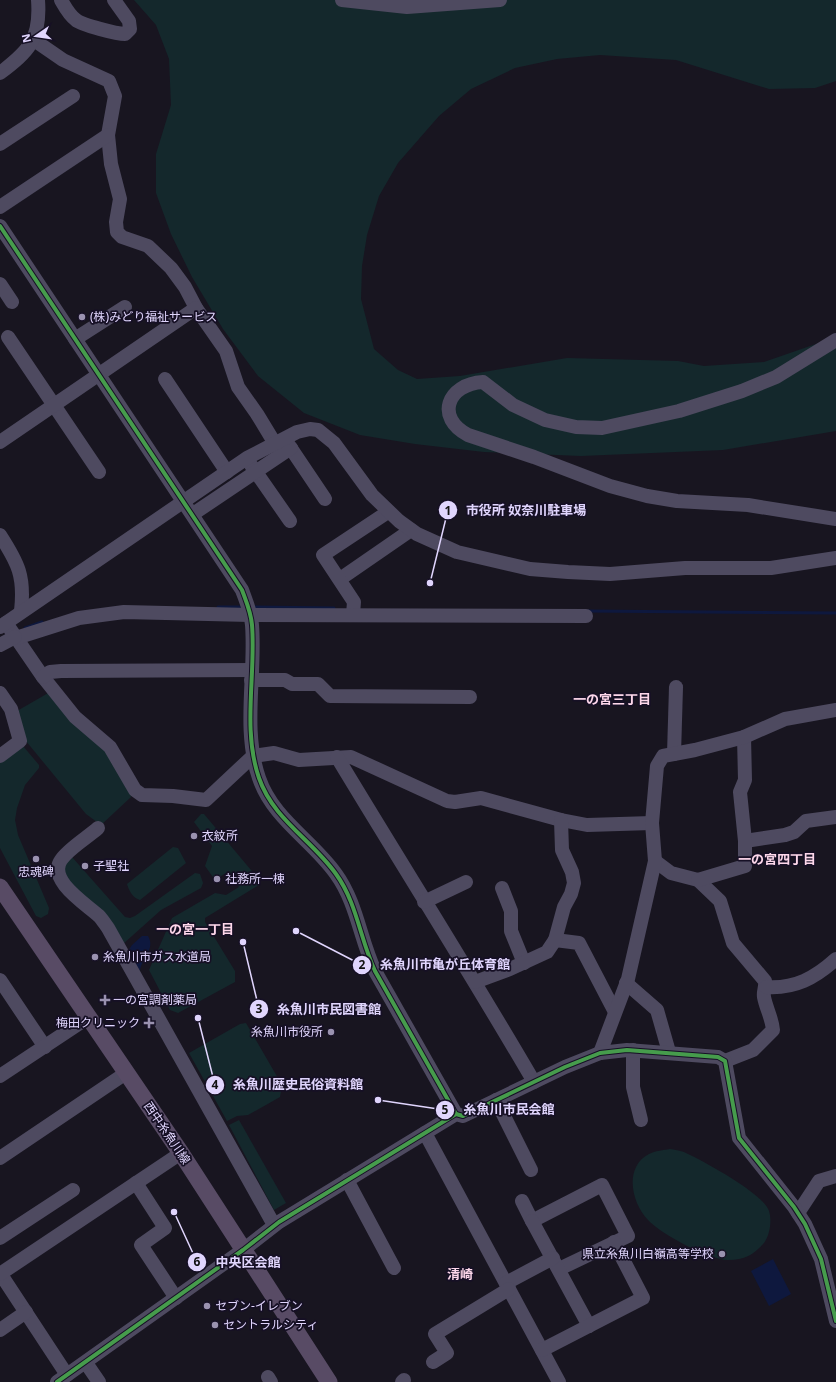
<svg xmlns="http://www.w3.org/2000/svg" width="836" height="1382" font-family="'Noto Sans','Noto Sans JP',sans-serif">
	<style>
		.green { fill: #14282c }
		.water { fill: #0e183e }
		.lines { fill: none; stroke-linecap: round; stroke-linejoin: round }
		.stream { stroke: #0e183e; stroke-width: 3 }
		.minor { stroke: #4e4a60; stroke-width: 14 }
		.major { stroke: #584b65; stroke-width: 17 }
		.cycleway-casing { stroke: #161025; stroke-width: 6 }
		.cycleway { stroke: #469c4c; stroke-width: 4 }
		.poi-dot { fill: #9a92b0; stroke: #161025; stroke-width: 1.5 }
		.labels { text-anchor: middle; stroke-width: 3.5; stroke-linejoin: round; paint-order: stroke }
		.poi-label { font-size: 12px; fill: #e0d5fd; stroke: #161025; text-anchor: start }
		.street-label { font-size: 12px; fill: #e0d5fd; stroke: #161025 }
		.neighbourhood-label { font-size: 13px; font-weight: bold; fill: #fdd7ea; stroke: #161025 }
		.leader { fill: none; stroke: #e0d5fd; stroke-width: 1.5 }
		.callout-dot { fill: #e0d5fd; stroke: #161025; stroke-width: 1.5 }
		.mark-label { font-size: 12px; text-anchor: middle; font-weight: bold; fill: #111 }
		.callout-label { font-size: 13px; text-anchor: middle; font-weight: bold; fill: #e0d5fd; stroke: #161025; stroke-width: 3.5; stroke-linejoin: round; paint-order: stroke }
	</style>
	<rect width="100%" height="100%" fill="#181520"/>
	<g class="green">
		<path d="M134,0H836V81L815,88L769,89L676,60L600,55L557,59L515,68L471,89L439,116L398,163L379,196L367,235L362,266L361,299L374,349L398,370L417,379L460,376L567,358L678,361L704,366L764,362L836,337V431L723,450L581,456L484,452L415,444L360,435L304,413L258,376L223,329L192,277L171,234L156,193V154L171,105L169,59L156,25Z"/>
		<path d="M50,692L106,750L130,793L131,797L101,825L86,814L21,735L17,711Z"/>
		<path d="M23,746L39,765V768L25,785L17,808L15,820L18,835L49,908L48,914L41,918L36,916L0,848V762Z"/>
		<path d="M201,814H204L256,876L259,885L205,918V922L235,971V982L178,1013L170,1010L149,970L172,918L215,893L226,895L239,887L229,871L215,880L205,866L212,846L194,822Z"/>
		<path d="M173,847L178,848L186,863L140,900C133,898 129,891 127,884Z"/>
		<path d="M72,857L125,917L130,918L135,916L195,873L200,874L203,883L201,888L161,910L123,944L63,877V863Z"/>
		<path d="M246,1023L282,1085L280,1097L248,1115L237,1116L227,1121L189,1053L240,1024Z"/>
		<path d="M239,1120L286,1203L274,1210L229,1125Z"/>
		<path d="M670,1149C676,1150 683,1151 688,1154C705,1162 764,1194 769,1211C772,1220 770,1235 764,1243C753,1255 745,1260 728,1260C709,1260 661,1234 648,1220C631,1202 624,1167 649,1154C655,1151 664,1150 670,1149Z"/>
	</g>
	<g class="water">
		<path d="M142,936H148C156,949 141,959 140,971L128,951L132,945Z"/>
		<path d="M773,1259L791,1294L769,1306L751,1271Z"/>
	</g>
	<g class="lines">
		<g class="stream">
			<path d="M218,607H244"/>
			<path d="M252,607L334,608"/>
			<path d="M588,611L836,613"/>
			<path d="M25,628L42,622"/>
		</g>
		<g class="minor">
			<path d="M61,0C65,7 69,15 76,20C82,25 117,34 125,34L130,29L129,21L114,0"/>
			<path d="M342,0L407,7L500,0"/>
			<path d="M34,40L63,60L109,81L115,96L108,135L111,164L120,199L116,222L117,232L122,237L148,246L171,268L185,287L196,308L226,351L238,387L257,414L274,442"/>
			<path d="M0,73C29,51 41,39 38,0"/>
			<path d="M0,144L73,96"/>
			<path d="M0,207L108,135"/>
			<path d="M0,226L242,590C246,601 251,612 252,625C256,675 242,729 259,778C273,819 312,840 336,874C357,903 360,939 375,971L456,1114"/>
			<path d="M0,284L12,302"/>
			<path d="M8,337L99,472"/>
			<path d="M75,339L125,307"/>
			<path d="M836,340L776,377L742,391L679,411L602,428L576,427L545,420L513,405L483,382C447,384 435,418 468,435L534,457L610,486L647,496L677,501L748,505L836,519"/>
			<path d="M165,379L227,472"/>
			<path d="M286,441L325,499"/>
			<path d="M0,442L196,308"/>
			<path d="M251,465L290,521"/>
			<path d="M193,514L291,448"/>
			<path d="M0,535C18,563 25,576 21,611"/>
			<path d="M340,579L411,530"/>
			<path d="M353,614L354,602L323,555L388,512"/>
			<path d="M6,623L43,677L75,717L110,747L135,790L142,795L173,796L206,800L253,756L274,753L299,760L351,757L447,801L455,802L481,798L561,820L587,825L652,823"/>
			<path d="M0,627L247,458L297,432L310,429L318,430L334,443L372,495L399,521L417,534L457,552L530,569L568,572L610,574L685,568H771L836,558"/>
			<path d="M16,638L79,618L124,612L250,615L586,616"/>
			<path d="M0,645L15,637"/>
			<path d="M43,677L50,672L61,671L252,670"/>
			<path d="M251,680H285L292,684H318L330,696L470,697"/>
			<path d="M0,693L11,709L20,741L0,756"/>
			<path d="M674,754L676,687"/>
			<path d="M337,757C402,865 470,972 534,1082"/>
			<path d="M98,828C88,837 68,849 61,860C47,880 86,904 99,916C102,919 105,924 108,928L274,1225"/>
			<path d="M745,841L785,835L794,832L806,821L836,817"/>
			<path d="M655,861L671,873L698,880L720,901L733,943L765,981C766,987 763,991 764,997C766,1008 772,1018 773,1030L753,1050L725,1061"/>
			<path d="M698,880L745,866V841L740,792L745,780L744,737"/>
			<path d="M502,888L511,911V931L524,963"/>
			<path d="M424,902L466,882"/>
			<path d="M555,940L579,943L615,1012"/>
			<path d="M0,980L45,1047"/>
			<path d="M475,982L510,969L547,952L555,940L564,907L571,894L574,883L572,872L562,850L561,820"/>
			<path d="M626,983L657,1010L669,1052"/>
			<path d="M766,987C795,989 815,978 836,959"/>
			<path d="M633,1050V1087L641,1120"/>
			<path d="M600,1053L628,979L655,861L652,823L657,766L663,756L695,750L744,737L785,719L836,710"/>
			<path d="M0,1076L89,1017"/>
			<path d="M496,1100L531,1170"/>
			<path d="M425,1133L559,1382"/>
			<path d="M0,1158L126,1073"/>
			<path d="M347,1180L394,1268"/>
			<path d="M136,1183L165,1228L141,1245L176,1298"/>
			<path d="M522,1201L532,1221L602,1185L628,1236L559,1269"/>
			<path d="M798,1213L819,1181L836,1176"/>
			<path d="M532,1221L589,1326"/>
			<path d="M0,1238L73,1190"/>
			<path d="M0,1273L67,1375"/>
			<path d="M0,1274L181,1153"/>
			<path d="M506,1283L553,1258"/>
			<path d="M0,1330L26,1312"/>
			<path d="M542,1350L643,1298L614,1242"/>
			<path d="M433,1362L447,1353L435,1334L509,1289"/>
			<path d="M86,1363L99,1382"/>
			<path d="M268,1377L271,1382"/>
			<path d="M57,1382L243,1250L279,1222L456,1114L463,1116L565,1067L600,1053L627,1050L718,1057L725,1061L739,1138L794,1207L805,1224L821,1259L836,1321"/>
			<path d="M402,1382L404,1380"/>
		</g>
		<path class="major" d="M0,887L181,1153L329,1382"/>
		<g class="cycleway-casing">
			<g id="cycleway">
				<path d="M0,226L242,590C246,601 251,612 252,625C256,675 242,729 259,778C273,819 312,840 336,874C357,903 360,939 375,971L456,1114"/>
				<path d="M57,1382L243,1250L279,1222L456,1114L463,1116L565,1067L600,1053L627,1050L718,1057L725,1061L739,1138L794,1207L805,1224L821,1259L836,1321"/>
			</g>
		</g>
		<use href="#cycleway" class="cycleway"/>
	</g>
	<g class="poi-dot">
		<circle cx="82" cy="317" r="4"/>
		<circle cx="194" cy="836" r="4"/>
		<circle cx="36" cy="859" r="4"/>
		<circle cx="85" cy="866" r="4"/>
		<circle cx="217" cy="879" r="4"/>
		<circle cx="95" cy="957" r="4"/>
		<path d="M103 994h4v4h4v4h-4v4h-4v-4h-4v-4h4z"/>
		<path d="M147 1017h4v4h4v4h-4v4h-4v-4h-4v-4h4z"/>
		<circle cx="331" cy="1032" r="4"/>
		<circle cx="722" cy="1254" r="4"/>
		<circle cx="207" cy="1306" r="4"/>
		<circle cx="215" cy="1325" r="4"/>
	</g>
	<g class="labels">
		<g class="poi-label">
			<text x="90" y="321">(株)みどり福祉サービス</text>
			<text x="202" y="840">衣紋所</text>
			<text x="93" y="870">子聖社</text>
			<text x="36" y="876" text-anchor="middle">忠魂碑</text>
			<text x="225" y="883">社務所一棟</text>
			<text x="103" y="961">糸魚川市ガス水道局</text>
			<text x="113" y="1004">一の宮調剤薬局</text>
			<text x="140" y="1027" text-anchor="end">梅田クリニック</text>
			<text x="323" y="1036" text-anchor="end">糸魚川市役所</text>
			<text x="714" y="1258" text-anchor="end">県立糸魚川白嶺高等学校</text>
			<text x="215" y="1310">セブン-イレブン</text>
			<text x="223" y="1329">セントラルシティ</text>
		</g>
		<g class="street-label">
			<text transform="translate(167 1133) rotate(56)" y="4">西中糸魚川線</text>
		</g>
		<g class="neighbourhood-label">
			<text x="612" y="704">一の宮三丁目</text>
			<text x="777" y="864">一の宮四丁目</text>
			<text x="195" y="934">一の宮一丁目</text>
			<text x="460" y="1279">清崎</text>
		</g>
	</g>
	<path class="leader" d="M430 583L448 510M296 931L362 965M243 942L259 1009M198 1018L215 1085M378 1100L445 1110M174 1212L197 1262"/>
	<g class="callout-dot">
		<circle cx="430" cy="583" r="4"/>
		<circle cx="296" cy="931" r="4"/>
		<circle cx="243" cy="942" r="4"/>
		<circle cx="198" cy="1018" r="4"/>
		<circle cx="378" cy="1100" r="4"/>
		<circle cx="174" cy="1212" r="4"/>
		<circle cx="448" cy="510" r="10"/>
		<circle cx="362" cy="965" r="10"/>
		<circle cx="259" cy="1009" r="10"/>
		<circle cx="215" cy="1085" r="10"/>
		<circle cx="445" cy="1110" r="10"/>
		<circle cx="197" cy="1262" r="10"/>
	</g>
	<g class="mark-label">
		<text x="448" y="515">1</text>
		<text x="362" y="969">2</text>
		<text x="259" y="1013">3</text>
		<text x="215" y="1089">4</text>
		<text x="445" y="1114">5</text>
		<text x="197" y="1266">6</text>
	</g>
	<g class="callout-label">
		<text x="526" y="515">市役所 奴奈川駐車場</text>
		<text x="445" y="969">糸魚川市亀が丘体育館</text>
		<text x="329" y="1014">糸魚川市民図書館</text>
		<text x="298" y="1089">糸魚川歴史民俗資料館</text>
		<text x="509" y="1114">糸魚川市民会館</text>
		<text x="248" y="1267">中央区会館</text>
	</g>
	<g transform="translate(36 36) rotate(257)" stroke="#161025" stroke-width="3" paint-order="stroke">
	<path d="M0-3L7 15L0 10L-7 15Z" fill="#e0d5fd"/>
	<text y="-6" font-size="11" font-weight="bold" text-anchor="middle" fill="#e0d5fd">N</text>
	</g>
</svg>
